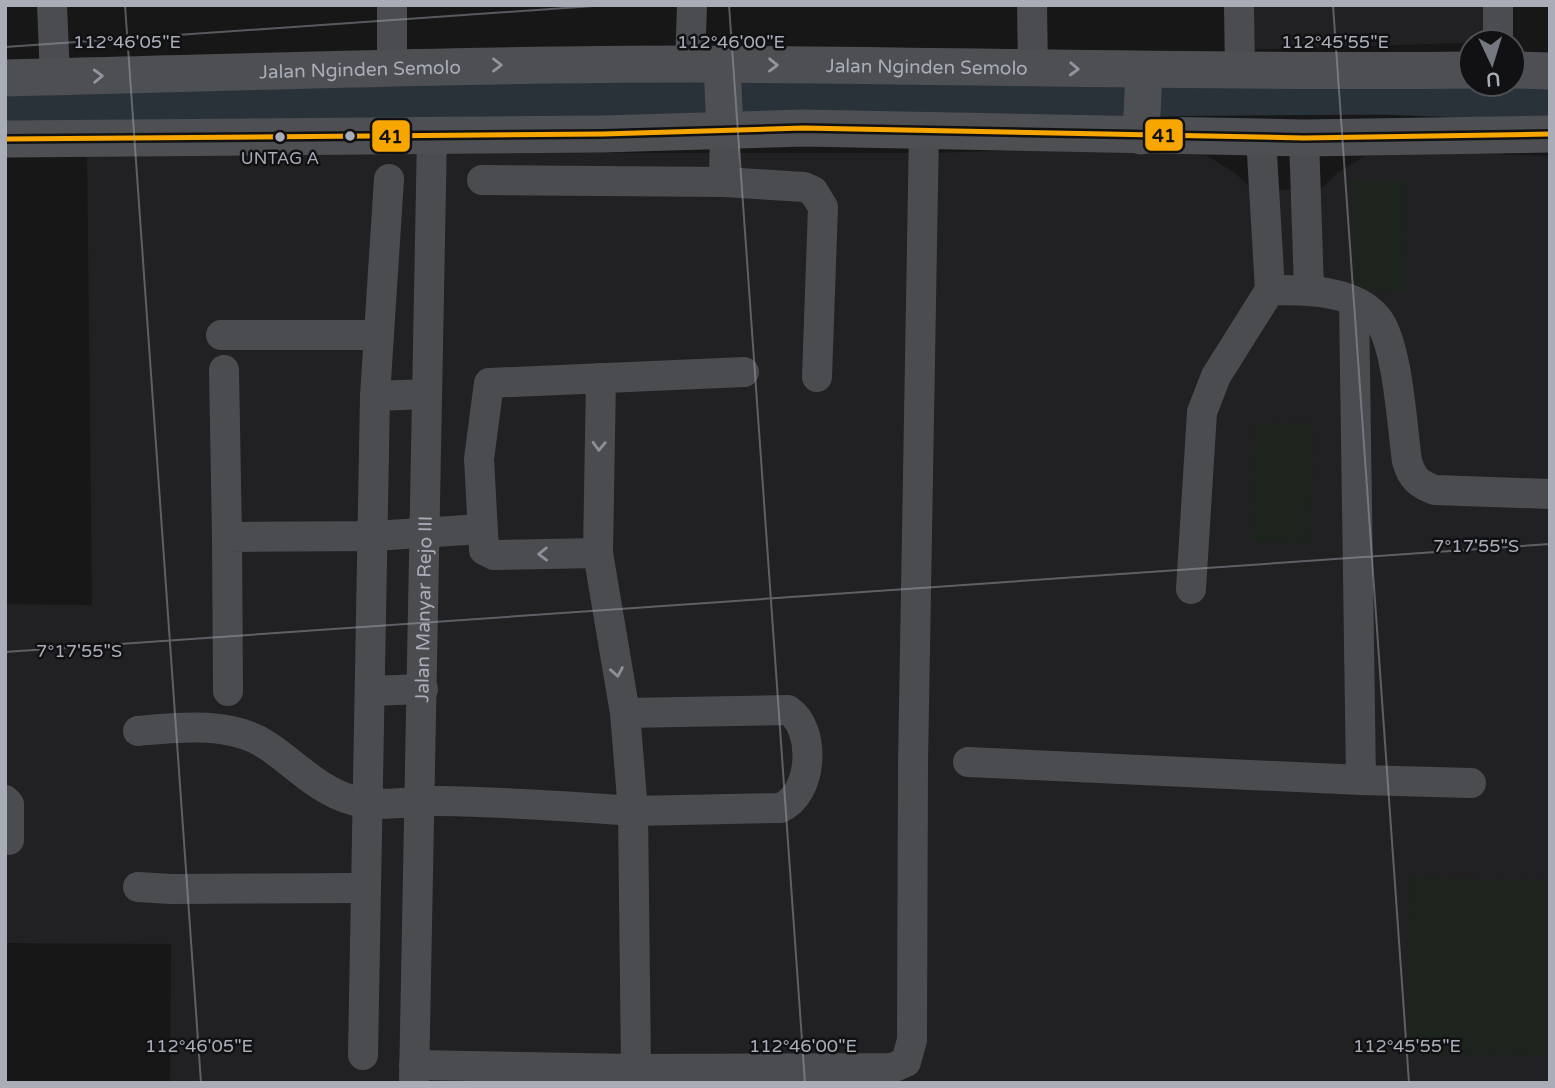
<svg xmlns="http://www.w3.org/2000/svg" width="1555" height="1088" font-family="'Varela Round',sans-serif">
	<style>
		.built { fill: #212123 }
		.green { fill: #1d241e }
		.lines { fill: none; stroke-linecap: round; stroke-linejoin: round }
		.river { stroke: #2a3239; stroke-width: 47 }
		.minor { stroke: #4b4c50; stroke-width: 30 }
		.major { stroke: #4d4f52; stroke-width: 37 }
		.bus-1-casing { stroke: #111113; stroke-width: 10 }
		.bus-1 { stroke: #f7a600; stroke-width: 5 }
		.oneway { stroke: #91969e }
		.oneway2 { stroke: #8c9099 }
		.ticks { fill: none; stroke: #a8adb8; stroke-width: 2; stroke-opacity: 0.45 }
		.bus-dot { fill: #a8adb8; stroke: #111113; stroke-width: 2.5 }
		.labels { text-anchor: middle; stroke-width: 5; stroke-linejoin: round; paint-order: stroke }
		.bus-label { font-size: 17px; fill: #a8adb8; stroke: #111113 }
		.street-label { font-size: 19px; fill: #a8adb8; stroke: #111113 }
		.ticks-label { font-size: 18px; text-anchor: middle; fill: #a8adb8; stroke: #111113; stroke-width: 5; stroke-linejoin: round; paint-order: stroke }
		.line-badge { stroke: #111113; stroke-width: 2.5 }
		.pale-badge-label { font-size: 19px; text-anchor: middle; font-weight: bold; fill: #111 }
	</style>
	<rect width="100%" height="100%" fill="#171717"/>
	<g class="built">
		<path d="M1242,5H1489L1490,42L1244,50Z"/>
		<path d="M1190,145L1235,173L1253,190L1321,189L1337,173L1365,156L1463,153L1550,156V1083H170L171,944L5,943V604L92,605L87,153H930Z"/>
	</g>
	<g class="green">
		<path d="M1352,180H1404L1405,291L1352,290Z"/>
		<path d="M1255,423L1314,424L1310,544L1251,542Z"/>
		<path d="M1409,878L1550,880V1056L1406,1054Z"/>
	</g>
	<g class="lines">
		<path class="river" d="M5,102H215L699,91L968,94L1381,91L1550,97"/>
		<g class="minor">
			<path d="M52,5L55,77"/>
			<path d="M392,5V67"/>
			<path d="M1032,5L1033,68"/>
			<path d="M1239,5L1240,71"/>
			<path d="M1498,42V5"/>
			<path d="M690,64L692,5"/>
			<path d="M1261,137L1270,290"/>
			<path d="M1304,138L1309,289"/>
			<path d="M482,180L724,182L804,187L813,191L823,207L817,377"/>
			<path d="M724,182L725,130"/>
			<path d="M221,335H379"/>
			<path d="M224,370L227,537"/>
			<path d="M601,378L598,553L625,713L633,811L780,808C813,795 817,729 788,710L625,713"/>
			<path d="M375,396L427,394"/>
			<path d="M598,553L494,555L484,550L479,459L489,383L744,372"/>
			<path d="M1191,589L1202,412L1216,376L1270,290C1303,290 1354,289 1377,318C1398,343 1402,427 1407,461C1412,478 1418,484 1435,490L1550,494"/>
			<path d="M228,691L227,537L374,536L481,529"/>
			<path d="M370,691L423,689"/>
			<path d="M138,731C179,727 232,721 268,746C296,765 318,790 352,800C378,808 410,801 437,801C502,802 568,806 633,811L636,1069L892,1068L906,1062L912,1040L913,764L924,129"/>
			<path d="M968,762L1361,780L1354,302"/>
			<path d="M1361,780L1471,783"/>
			<path d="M5,800L9,804V840"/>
			<path d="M138,887L171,889L365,888"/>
			<path d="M363,1055L375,396L389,179"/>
			<path d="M414,1065L636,1069"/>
			<path id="s1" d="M414,1083L432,135"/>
		</g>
		<g class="major">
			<path d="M722,64L725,130"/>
			<path d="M1513,70L1550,71"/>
			<path id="s2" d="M5,78C234,73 462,64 690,64C951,65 1211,73 1471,70"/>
			<path d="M1141,136L1144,71"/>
			<path d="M5,139L603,134L803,128L1304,138L1550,134"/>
		</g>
		<g class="bus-1-casing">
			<path id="bus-1" d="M5,139L603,134L803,128L1304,138L1550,134"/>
		</g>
		<use href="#bus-1" class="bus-1"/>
	</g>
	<defs><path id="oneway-chevron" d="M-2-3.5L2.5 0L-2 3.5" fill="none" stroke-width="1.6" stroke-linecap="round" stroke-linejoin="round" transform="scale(1.75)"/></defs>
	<g class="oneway">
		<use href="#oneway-chevron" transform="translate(497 65)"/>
		<use href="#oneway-chevron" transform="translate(773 65) rotate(1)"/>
		<use href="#oneway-chevron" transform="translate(1074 69) rotate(2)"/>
		<use href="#oneway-chevron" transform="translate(98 76) rotate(-2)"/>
	</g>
	<g class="oneway2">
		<use href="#oneway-chevron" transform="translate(599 446) rotate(92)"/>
		<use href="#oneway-chevron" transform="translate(543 554) rotate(179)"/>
		<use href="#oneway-chevron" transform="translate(617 672) rotate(80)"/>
	</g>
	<path class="ticks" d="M125,5L201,1083M729,5L805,1083M1333,5L1409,1083M5,47L608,5M5,652L1550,544"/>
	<g class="bus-dot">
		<circle cx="350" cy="136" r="6"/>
		<circle cx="280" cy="137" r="6"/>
	</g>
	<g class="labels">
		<g class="bus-label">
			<text x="280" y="164">UNTAG A</text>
		</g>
		<g class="street-label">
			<text dy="7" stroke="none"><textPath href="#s2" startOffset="922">Jalan Nginden Semolo</textPath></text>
			<text dy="7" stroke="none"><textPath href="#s2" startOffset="355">Jalan Nginden Semolo</textPath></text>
			<text dy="7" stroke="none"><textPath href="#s1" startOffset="474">Jalan Manyar Rejo III</textPath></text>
		</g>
	</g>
	<g class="ticks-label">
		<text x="127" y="48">112°46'05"E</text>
		<text x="731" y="48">112°46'00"E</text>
		<text x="1335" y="48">112°45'55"E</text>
		<text x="1476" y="552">7°17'55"S</text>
		<text x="79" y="657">7°17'55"S</text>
		<text x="199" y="1052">112°46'05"E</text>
		<text x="803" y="1052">112°46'00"E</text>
		<text x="1407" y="1052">112°45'55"E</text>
	</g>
	<g class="line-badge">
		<rect x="1144" y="118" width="40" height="34" rx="7" fill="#f7a600"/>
		<rect x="371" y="119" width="40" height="34" rx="7" fill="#f7a600"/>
	</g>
	<g class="pale-badge-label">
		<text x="1164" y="142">41</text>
		<text x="391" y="143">41</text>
	</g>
	<rect width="1555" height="1088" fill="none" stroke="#a8adb8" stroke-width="14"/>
	<g transform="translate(1492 63) rotate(176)"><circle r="33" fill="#111113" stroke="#4d4f55" stroke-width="2"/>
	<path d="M0-5L12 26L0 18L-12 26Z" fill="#757880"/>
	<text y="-10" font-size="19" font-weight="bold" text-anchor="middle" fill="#a8adb8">U</text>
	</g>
</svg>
